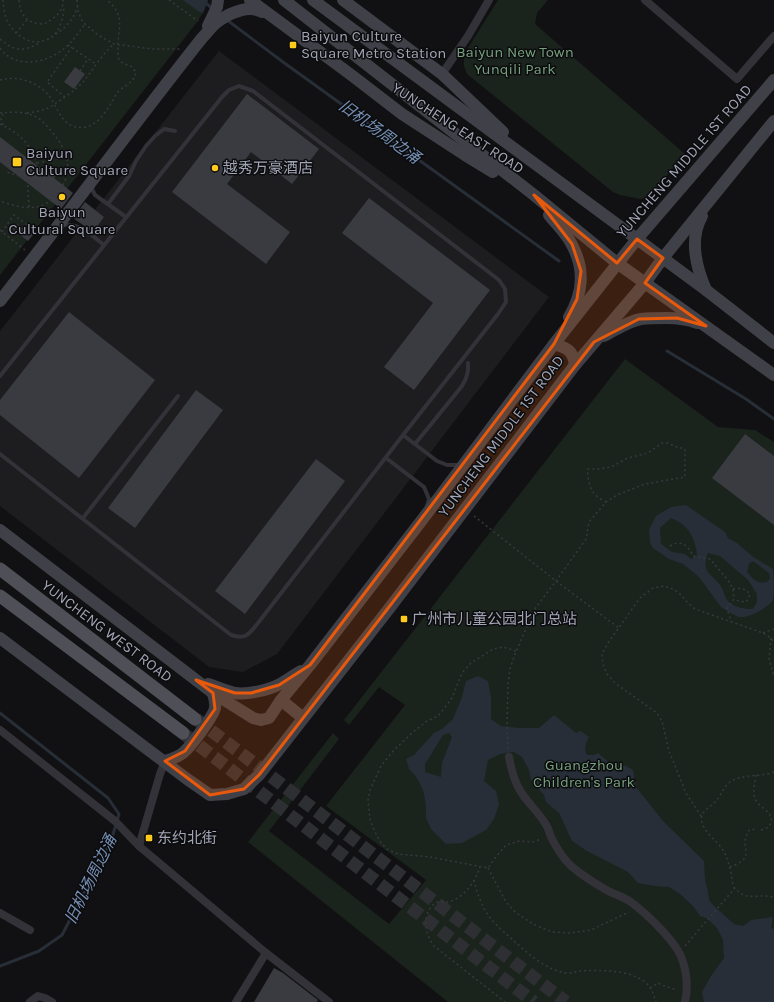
<svg xmlns="http://www.w3.org/2000/svg" width="774" height="1002" font-family="Karla,'Noto Sans SC',sans-serif">
	<style>
		.built { fill: #1d1d20 }
		.green { fill: #1b231d }
		.water { fill: #272e37; fill-rule: evenodd }
		.lines { fill: none; stroke-linecap: round; stroke-linejoin: round }
		.stream { stroke: #272e37; stroke-width: 3 }
		.building { fill: #3a3b41 }
		.primary-tunnel { stroke: #2e2f33; stroke-width: 13; stroke-dasharray: 13 6; stroke-linecap: butt }
		.path { stroke: #38393f; stroke-width: 1.5; stroke-dasharray: 2 3; stroke-linecap: butt }
		.lane { stroke: #323238; stroke-width: 4 }
		.street { stroke: #323238; stroke-width: 8 }
		.secondary { stroke: #404148; stroke-width: 12 }
		.primary { stroke: #4e4f57; stroke-width: 13 }
		.marked { fill: #e8590c; fill-opacity: 0.2; stroke: #e8590c; stroke-width: 3; stroke-linejoin: round }
		.poi-dot { fill: #ffcb1d; stroke: #0c0c0e; stroke-width: 1.5 }
		.labels { text-anchor: middle; stroke-width: 3; stroke-linejoin: round; paint-order: stroke }
		.poi-label { font-size: 15px; fill: #a1a5b5; stroke: #0c0c0e; text-anchor: start }
		.park-label { font-size: 15px; fill: #77a17e; stroke: #0c0c0e }
		.street-label { font-size: 15px; fill: #a1a5b5; stroke: #0c0c0e }
		.water-label { font-size: 16px; font-style: italic; fill: #758fb3; stroke: #0c0c0e }
	</style>
	<rect width="100%" height="100%" fill="#111113"/>
	<path class="built" d="M219,51L549,297L277,654L243,672L209,667L0,506V331Z"/>
	<g class="green">
		<path d="M0,0H208L203,13L197,22L0,275Z"/>
		<path d="M498,0H548L537,13L535,24L685,154L649,197L640,199L620,195L613,192L467,74L464,66V60L468,48Z"/>
		<path d="M625,359L718,427L755,430L774,442V1002H448L248,842L333,733L339,739L269,831L389,924L426,880L326,806L405,705L379,687L349,725L344,720Z"/>
	</g>
	<g class="water">
		<path d="M183,0H208L203,13L198,11Z"/>
		<path d="M686,505L725,532L728,538L737,543L752,556L773,569C774,575 774,594 773,600C769,607 749,618 740,617C736,617 724,609 721,607L699,577L683,564L669,559L653,548L650,543L649,530L656,516L671,507ZM671,518C675,520 680,522 683,525C692,532 696,544 697,555L691,559L685,554L672,552L661,544L660,528ZM708,553L720,556L748,580L757,594V602L753,609C744,609 736,608 729,602C725,599 724,592 722,588C713,573 700,574 708,553ZM753,561L769,573L770,579L767,582C756,584 754,579 747,572L749,564Z"/>
		<path d="M478,676L488,681L491,698V719L501,726L518,728H539L554,715L576,733L581,731L589,737L586,743L585,750L587,755H594L598,753L612,765L614,762L626,766L633,770L636,787L663,821L704,861L705,879L708,892L709,900L713,905L734,924L743,926L751,920L773,917L771,928L774,929V1002H704L702,992L711,976L724,958L723,940L717,928L708,919L700,916L693,906L680,894L669,887L655,886L638,883L628,872L587,851L572,841L559,813L546,802L544,795L531,780L529,770L522,757L514,752L500,754L488,760L484,781L496,791L499,804L494,819L486,830L462,843L446,844L431,829L426,818V805L423,790L417,778L409,769L406,759L414,755L434,733L442,729L453,719L462,697L466,681ZM449,733L452,737L442,763L441,777L425,772V764L443,735Z"/>
	</g>
	<g class="lines">
		<g class="stream">
			<path d="M202,0L213,9"/>
			<path d="M227,20L283,62L559,261"/>
			<path d="M667,351L746,399L774,419"/>
			<path d="M0,713L108,798L119,814L111,841L62,935L39,951L0,966"/>
		</g>
	</g>
	<g class="building">
		<path d="M75,67L85,74L74,89L64,82Z"/>
		<path d="M247,94L319,149L292,184L251,152L227,184L290,232L266,264L172,192Z"/>
		<path d="M0,137L48,174L50,170L56,175L54,178L73,193L61,209L0,162Z"/>
		<path d="M369,198L490,290L414,390L384,367L433,303L342,233Z"/>
		<path d="M85,202L104,217L93,232L73,218Z"/>
		<path d="M17,224L33,235L28,241L13,229Z"/>
		<path d="M69,312L155,380L79,478L0,415V400Z"/>
		<path d="M196,390L223,410L135,528L108,508Z"/>
		<path d="M745,434L774,456V525L712,478Z"/>
		<path d="M316,459L345,481L245,614L215,591Z"/>
		<path d="M274,968L283,973L318,1000L317,1002H254Z"/>
	</g>
	<g class="lines">
		<g class="primary-tunnel">
			<path d="M196,719L566,1002"/>
			<path d="M184,734L534,1002"/>
		</g>
		<g class="path">
			<path d="M3,0C4,8 4,17 9,24C15,35 30,45 43,41C49,40 59,32 64,28C70,22 76,15 77,7"/>
			<path d="M19,0C20,16 28,24 44,24C53,19 64,12 63,0"/>
			<path d="M77,0L78,10L81,19L85,24L98,35L114,44L153,49H180"/>
			<path d="M169,0L198,21"/>
			<path d="M16,33L27,20"/>
			<path d="M55,34C61,26 64,15 64,6"/>
			<path d="M0,39C15,52 24,52 41,42"/>
			<path d="M68,45L96,64"/>
			<path d="M0,48C15,70 47,63 65,48C73,41 79,32 85,24"/>
			<path d="M80,71L88,59"/>
			<path d="M0,80C17,75 39,82 50,97C55,104 58,113 64,120C76,133 94,128 103,115C107,110 110,105 113,100C115,96 117,92 120,90C128,83 134,83 136,72C135,71 134,69 132,67C128,64 122,65 119,59C118,56 118,53 118,50C117,28 127,17 107,0"/>
			<path d="M65,97L47,82L72,47"/>
			<path d="M0,113C12,112 25,111 36,117C42,120 47,126 52,132C70,153 75,175 54,197C49,202 44,206 36,207C25,209 11,205 0,201"/>
			<path d="M27,113C34,112 42,111 48,108C57,103 76,90 83,82C93,70 101,55 114,44"/>
			<path d="M0,124C13,130 24,138 31,150C33,152 36,155 36,158C39,166 31,176 23,176C17,176 12,174 7,172"/>
			<path d="M3,125L1,119L3,114L5,113"/>
			<path d="M37,163L66,157"/>
			<path d="M27,175L29,207"/>
			<path d="M58,193L65,199"/>
			<path d="M0,230L25,250"/>
			<path d="M2,232L14,215L38,233"/>
			<path d="M474,516L556,581L619,628"/>
			<path d="M670,546C682,539 688,546 693,556L710,559L728,580L733,589L734,599L727,608L731,622"/>
			<path d="M733,589C740,588 745,588 750,594L748,599L746,602L739,601L734,599"/>
			<path d="M763,633L774,629"/>
			<path d="M771,638L769,659L774,676"/>
			<path d="M516,651L503,647L493,649L471,663L462,673L452,698L443,710L438,716L427,721L413,732L394,750L381,766L370,790L368,800L370,820L375,832L381,843L387,849L398,854L430,857L488,868L495,858L506,845L519,841L533,842L541,839"/>
			<path d="M508,749L507,722L508,685L510,669L515,654L534,610L556,581L586,539L589,522L606,502L617,495L645,484L685,477V449L677,447L667,443H662L648,453L628,458L611,467L599,469H588C587,476 589,486 593,492C595,496 602,500 606,502"/>
			<path d="M774,772C761,777 741,774 730,782C723,787 721,796 715,802C708,809 699,812 702,823C706,835 719,842 724,852C728,859 729,865 731,873C732,877 732,884 734,887C737,891 742,895 747,896C755,897 764,895 774,897"/>
			<path d="M756,775C755,783 752,791 755,798C758,808 774,811 771,823C769,827 766,829 761,830"/>
			<path d="M701,816L686,793L669,751L662,721L657,713L615,683L607,674L603,664L602,654L608,643L640,598L653,588L664,586L673,589L680,594L687,602L695,609L763,633L771,638L774,643"/>
			<path d="M480,866C477,880 463,899 448,902C444,902 438,900 434,904C421,916 425,934 434,946L505,1002"/>
			<path d="M730,867C734,865 741,863 744,859C748,854 745,848 745,843C745,838 747,834 749,830L756,829"/>
			<path d="M488,868L506,902L515,912L533,924L552,932L570,933L591,930L629,912"/>
			<path d="M474,880C476,889 479,898 483,906C489,920 502,930 513,940C527,953 547,971 567,973C571,973 575,972 579,971C599,970 630,969 646,983C652,988 654,995 656,1002"/>
			<path d="M685,946L735,888"/>
			<path d="M650,988L658,983L662,985L677,990"/>
		</g>
		<g class="lane">
			<path d="M93,186L92,189L95,195L126,217"/>
			<path d="M108,204L129,176L136,161L146,146L155,136L164,129L175,131"/>
			<path d="M62,225C81,223 90,234 104,245"/>
			<path d="M0,376L222,97L229,90L239,86L253,91L499,280L505,289L506,302L498,314L403,435L258,623C249,634 246,640 231,635L0,454"/>
			<path d="M403,435L437,461L447,465H460"/>
			<path d="M415,444L462,386C467,378 469,372 468,363"/>
			<path d="M386,458L424,487L429,499L427,506"/>
			<path d="M83,518L178,396"/>
		</g>
		<g class="street">
			<path d="M645,0L737,79L774,36"/>
			<path d="M442,74L468,36L489,0"/>
			<path d="M0,730L115,821L139,846L160,774L165,761"/>
			<path d="M509,757C511,769 514,781 521,792C528,803 538,812 545,823C548,827 549,832 551,837C556,847 562,857 570,865C582,876 596,884 610,892C617,895 626,898 632,903C646,913 667,934 677,949C686,963 689,985 685,1002"/>
			<path d="M139,846L266,953L329,1002"/>
			<path d="M0,913L30,930"/>
			<path d="M30,1002L38,996L45,998L52,1002"/>
			<path d="M236,1002L266,953"/>
		</g>
		<g class="secondary">
			<path d="M250,0L350,74L402,114L465,155L493,172"/>
			<path d="M284,0L534,195L617,263L774,375"/>
			<path d="M313,0L706,290L774,343"/>
			<path d="M343,0L442,74L503,132"/>
			<path d="M208,26L217,7L218,0"/>
			<path d="M549,215C557,225 567,234 572,245C585,269 583,294 569,317"/>
			<path d="M702,216C689,239 696,267 706,290"/>
			<path d="M0,301C68,214 133,125 202,38C208,32 213,24 220,20C232,12 249,5 262,12"/>
			<path d="M604,336C616,330 628,321 641,319C649,318 658,318 666,318C677,318 687,319 697,323"/>
			<path d="M554,344C567,348 573,350 575,365"/>
			<path d="M0,530L213,693L253,718L261,720L269,718L281,700L310,665L422,520L554,344L637,239L774,80"/>
			<path d="M0,638L187,779L210,795L227,794L244,789L259,775L388,610L575,365L645,283L663,258L774,121"/>
			<path d="M208,684C217,687 226,691 235,693C247,695 269,690 280,684C287,680 294,675 301,671"/>
			<path d="M281,700L303,718"/>
			<path d="M165,761C172,759 179,757 184,752C191,746 213,717 215,708C216,703 214,698 213,693"/>
		</g>
		<g class="primary">
			<path d="M0,569L195,719"/>
			<path d="M0,596L183,733"/>
		</g>
	</g>
	<path class="marked" d="M534,195L617,263L637,239L663,258L645,283L706,326L677,318L639,319L594,342L259,775L244,789L210,795L165,761L185,751L215,709L213,693L196,680L235,693H251L279,685L310,665L554,344L577,299L581,271L572,244Z"/>
	<g class="poi-dot">
		<rect x="289" y="41" width="8" height="8" rx="2"/>
		<rect x="12" y="157" width="10" height="10" rx="2"/>
		<circle cx="215" cy="168" r="4"/>
		<circle cx="62" cy="197" r="4"/>
		<rect x="400" y="615" width="8" height="8" rx="2"/>
		<rect x="145" y="834" width="8" height="8" rx="2"/>
	</g>
	<g class="labels">
		<g class="poi-label">
			<text x="301" y="41">Baiyun Culture<tspan x="301" dy="17">Square Metro Station</tspan></text>
			<text x="26" y="158">Baiyun<tspan x="26" dy="17">Culture Square</tspan></text>
			<text x="223" y="173">越秀万豪酒店</text>
			<text x="62" y="217" text-anchor="middle">Baiyun<tspan x="62" dy="17">Cultural Square</tspan></text>
			<text x="412" y="624">广州市儿童公园北门总站</text>
			<text x="157" y="843">东约北街</text>
		</g>
		<g class="park-label">
			<text x="515" y="57">Baiyun New Town<tspan x="515" dy="17">Yunqili Park</tspan></text>
			<text x="584" y="770">Guangzhou<tspan x="584" dy="17">Children's Park</tspan></text>
		</g>
		<g class="street-label">
			<text transform="translate(458 128) rotate(33)" y="5">YUNCHENG EAST ROAD</text>
			<text transform="translate(684 161) rotate(-49)" y="5">YUNCHENG MIDDLE 1ST ROAD</text>
			<text transform="translate(501 436) rotate(-53)" y="5">YUNCHENG MIDDLE 1ST ROAD</text>
			<text transform="translate(107 631) rotate(37)" y="5">YUNCHENG WEST ROAD</text>
		</g>
		<g class="water-label">
			<text transform="translate(380 131) rotate(36)" y="6">旧机场周边涌</text>
			<text transform="translate(90 879) rotate(-64)" y="6">旧机场周边涌</text>
		</g>
	</g>
</svg>
